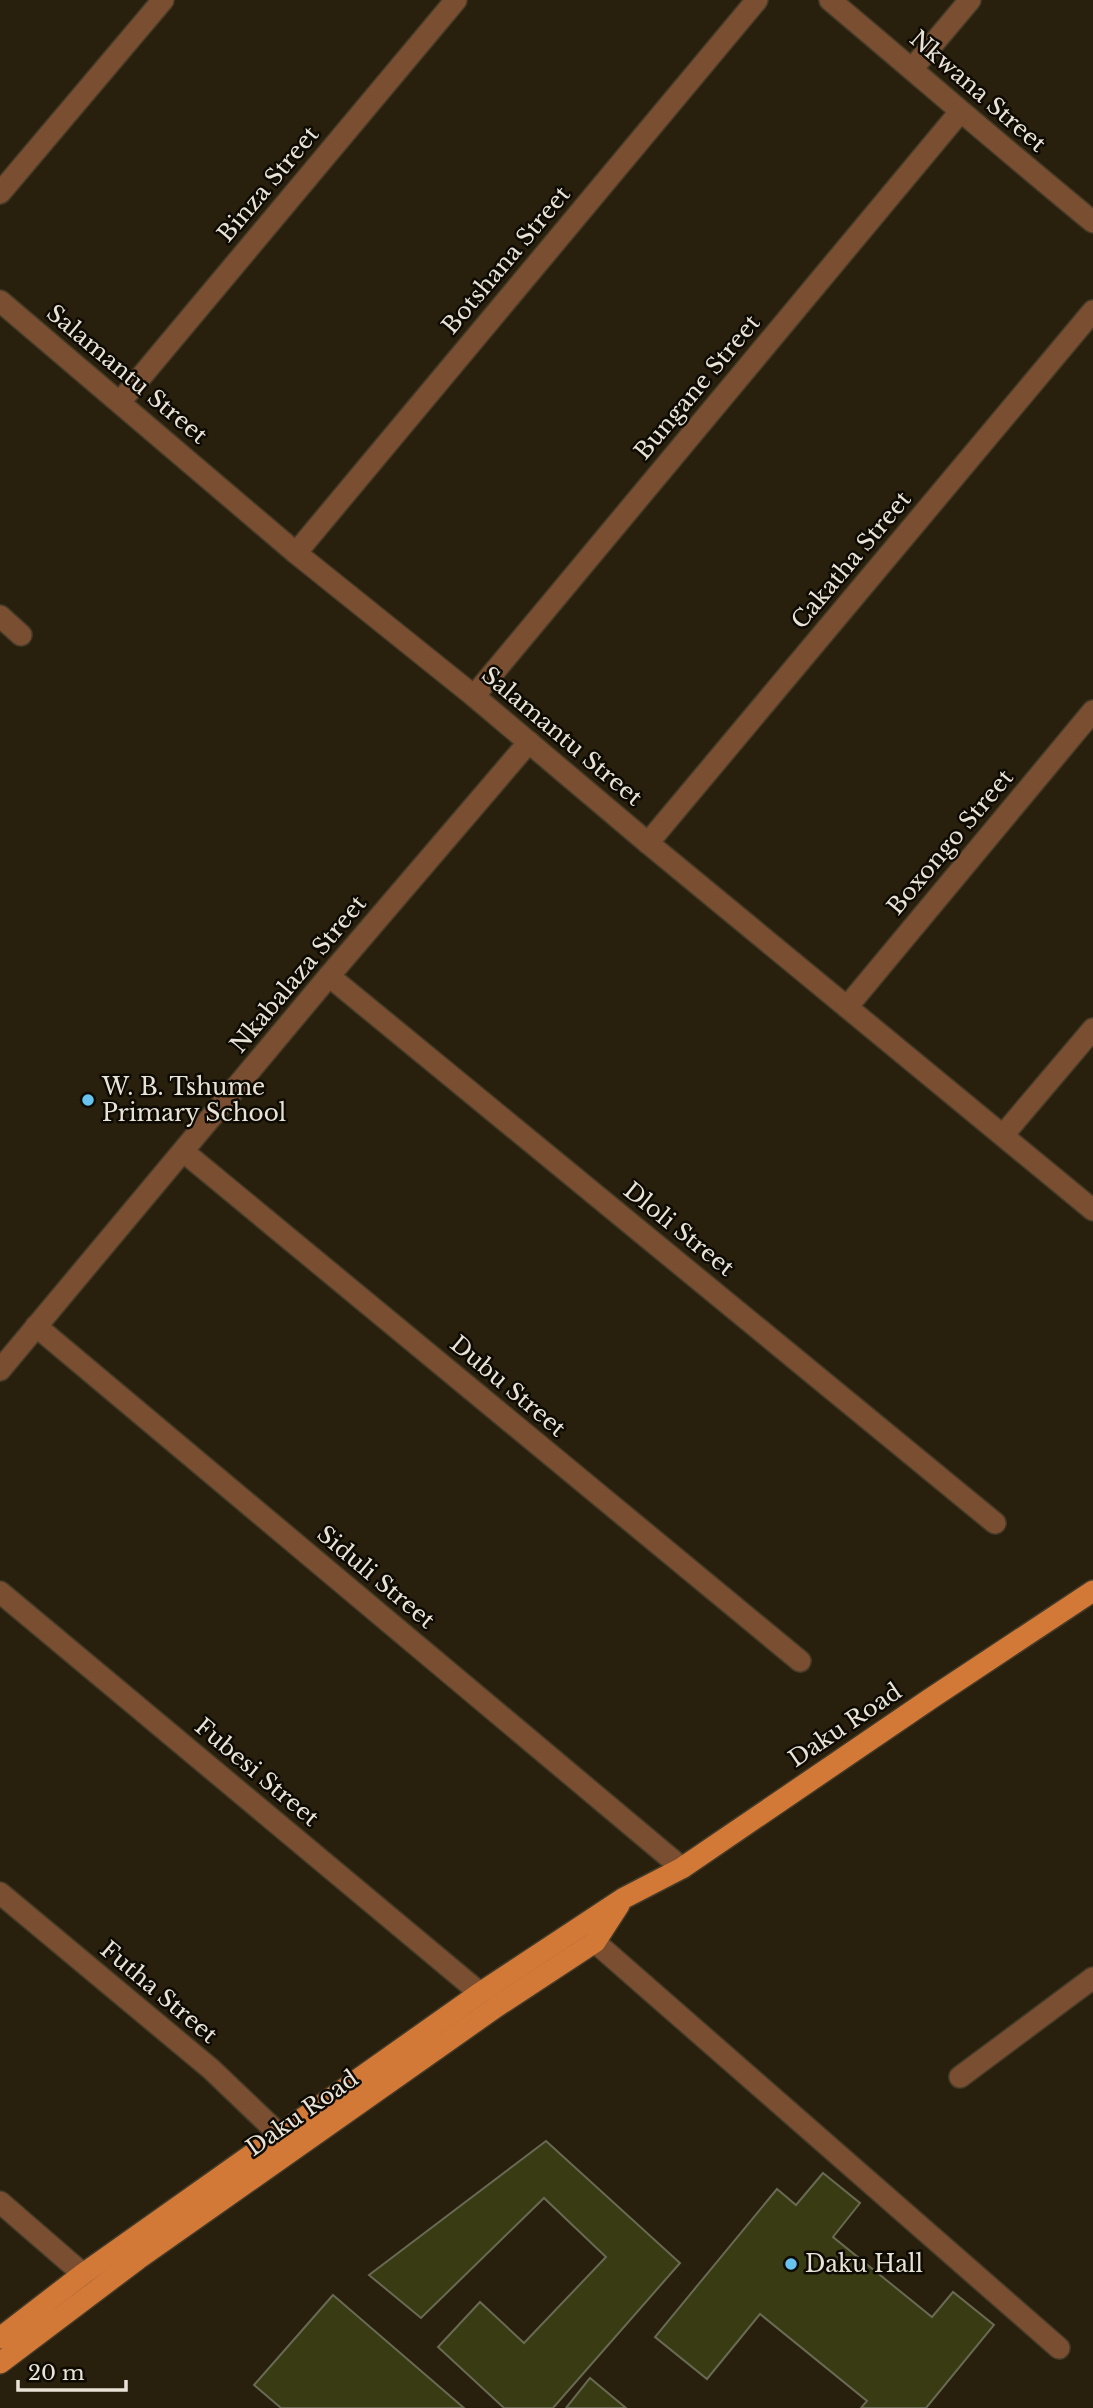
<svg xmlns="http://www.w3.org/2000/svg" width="1093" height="2408" font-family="'Libre Baskerville',serif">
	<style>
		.building { fill: #393c13; stroke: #686a54; stroke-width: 2 }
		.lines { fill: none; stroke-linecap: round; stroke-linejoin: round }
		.minor-casing { stroke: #433a28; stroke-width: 24 }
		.major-casing { stroke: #433a28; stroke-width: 24 }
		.minor { stroke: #7a4e31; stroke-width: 21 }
		.major { stroke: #d37937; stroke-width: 21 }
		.poi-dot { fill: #69c3f1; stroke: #0e0a04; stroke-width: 2.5 }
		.labels { text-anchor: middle; stroke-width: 5; stroke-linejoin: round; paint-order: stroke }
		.street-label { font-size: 23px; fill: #e9e3d7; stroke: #0e0a04 }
		.poi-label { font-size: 23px; fill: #e9e3d7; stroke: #0e0a04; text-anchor: start }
	</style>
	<rect width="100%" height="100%" fill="#281f0c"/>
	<g class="building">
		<path d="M546,2141L680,2263L553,2408H504L438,2347L480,2302L524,2343L606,2257L544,2198L421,2318L369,2275Z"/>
		<path d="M823,2173L860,2203L833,2237L932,2317L953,2292L994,2325L926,2408H861L867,2401L760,2314L707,2379L655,2337L777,2189L796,2205Z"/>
		<path d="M333,2295L464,2408H281L254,2385Z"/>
		<path d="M590,2378L626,2408H566Z"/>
	</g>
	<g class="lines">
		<g class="minor-casing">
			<g id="minor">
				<path d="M830,0C918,74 1004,149 1093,222"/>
				<path d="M912,69L970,0"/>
				<path d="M0,193L163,0"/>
				<path d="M0,301L296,553L474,696L648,843L1093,1210"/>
				<path d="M120,402L456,0"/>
				<path d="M296,553L757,0"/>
				<path d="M0,616L21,635"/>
				<path d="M474,696L960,112"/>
				<path d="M648,843L1093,311"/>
				<path d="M329,976L995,1523"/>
				<path d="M847,1007L1093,711"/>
				<path d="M1004,1134L1093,1029"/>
				<path d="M184,1152L800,1661"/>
				<path d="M36,1326L682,1868"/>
				<path d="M0,1370L329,976L529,742"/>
				<path d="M0,1592L480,1993"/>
				<path d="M0,1893L211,2069L281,2136"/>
				<path d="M595,1942L1059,2348"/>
				<path d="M960,2077L1093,1978"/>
				<path d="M0,2202L83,2274"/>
			</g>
		</g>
		<g class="major-casing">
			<g id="major">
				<path d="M0,2338L83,2274L480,1993L624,1898L682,1868L930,1699L1093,1591"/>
				<path d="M0,2363L138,2259L496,2007L595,1942L619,1905"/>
			</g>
		</g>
		<use href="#minor" class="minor"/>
		<use href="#major" class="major"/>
	</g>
	<g class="poi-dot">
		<circle cx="88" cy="1100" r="7"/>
		<circle cx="791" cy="2264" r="7"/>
	</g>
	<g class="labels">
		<g class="street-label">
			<text transform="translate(978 91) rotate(41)" y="8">Nkwana Street</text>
			<text transform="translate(268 184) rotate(-50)" y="8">Binza Street</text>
			<text transform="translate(506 260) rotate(-50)" y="8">Botshana Street</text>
			<text transform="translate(127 374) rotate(40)" y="8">Salamantu Street</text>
			<text transform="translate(697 387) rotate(-50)" y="8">Bungane Street</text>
			<text transform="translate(851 560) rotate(-50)" y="8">Cakatha Street</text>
			<text transform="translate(562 736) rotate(40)" y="8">Salamantu Street</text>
			<text transform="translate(950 842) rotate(-50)" y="8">Boxongo Street</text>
			<text transform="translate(298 974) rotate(-50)" y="8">Nkabalaza Street</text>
			<text transform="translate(679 1229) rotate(39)" y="8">Dloli Street</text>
			<text transform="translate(508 1386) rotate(40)" y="8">Dubu Street</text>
			<text transform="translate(376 1577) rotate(40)" y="8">Siduli Street</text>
			<text transform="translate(845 1725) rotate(-34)" y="8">Daku Road</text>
			<text transform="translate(257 1772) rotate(40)" y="8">Fubesi Street</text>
			<text transform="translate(159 1992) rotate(40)" y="8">Futha Street</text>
			<text transform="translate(302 2113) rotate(-35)" y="8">Daku Road</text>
		</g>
		<g class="poi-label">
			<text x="102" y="1095">W. B. Tshume<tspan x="102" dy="26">Primary School</tspan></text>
			<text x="805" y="2272">Daku Hall</text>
		</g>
	</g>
	<path d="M18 2380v10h108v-10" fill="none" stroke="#e9e3d7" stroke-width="3.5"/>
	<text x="28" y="2380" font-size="21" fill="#e9e3d7" stroke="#0e0a04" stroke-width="5" paint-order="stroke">20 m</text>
</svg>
